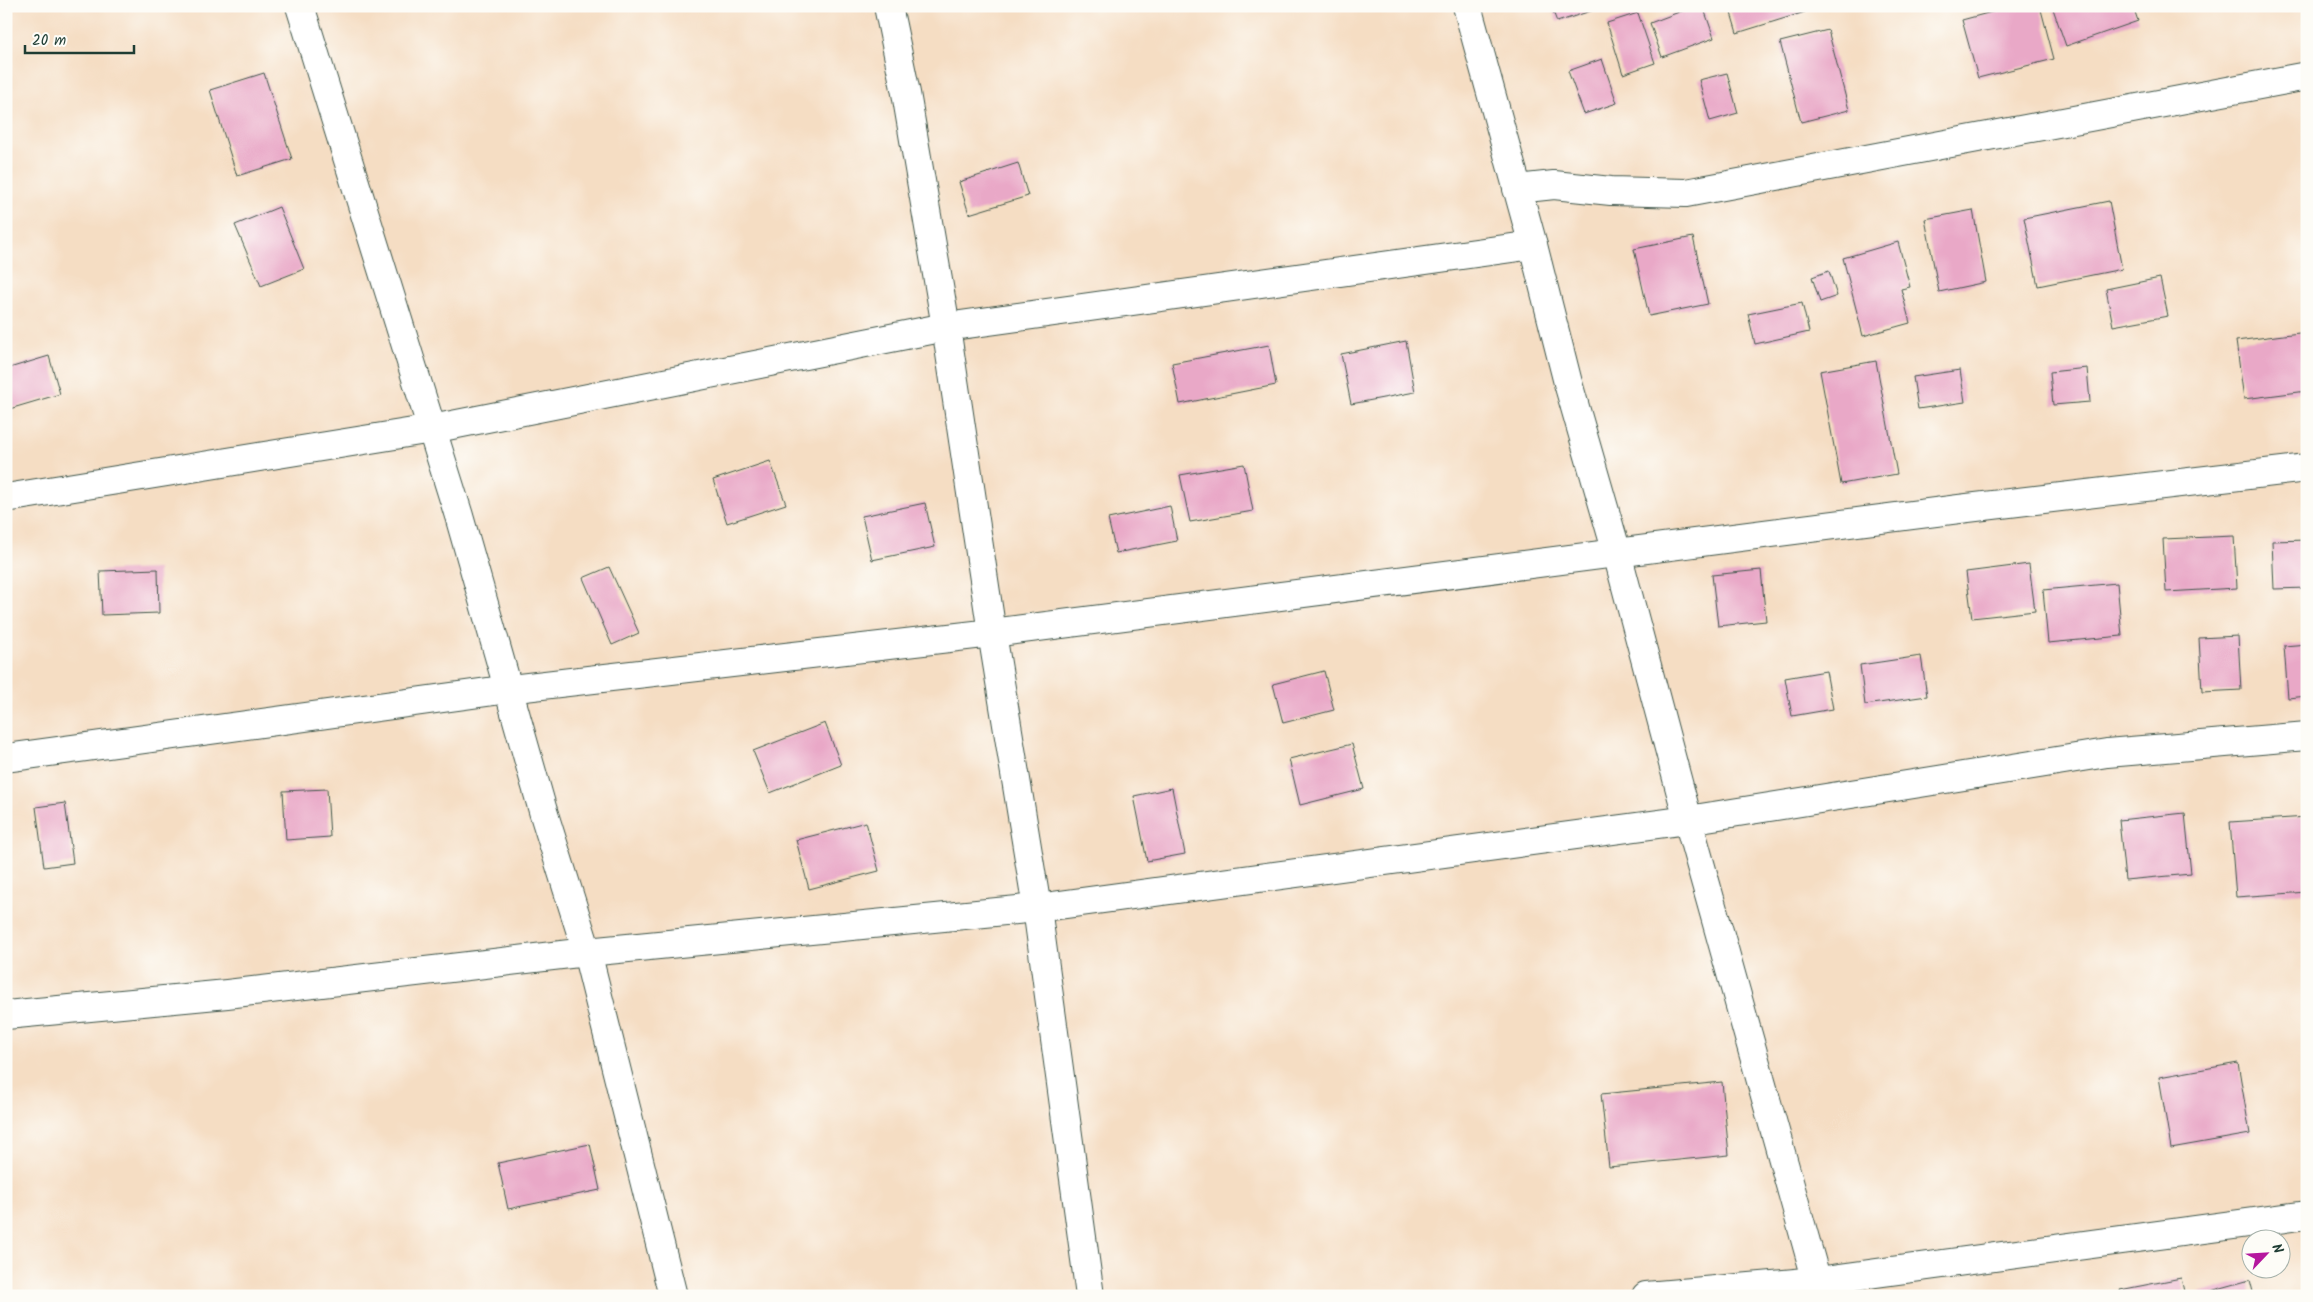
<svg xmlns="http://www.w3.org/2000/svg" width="2313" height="1302" font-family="Kalam,sans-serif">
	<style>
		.building { fill: #e9a8c7 }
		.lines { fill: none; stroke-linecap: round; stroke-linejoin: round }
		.minor-casing { stroke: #3f5549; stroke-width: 30 }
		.minor { stroke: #fff; stroke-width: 28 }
	</style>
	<rect width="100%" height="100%" fill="#fdfcf7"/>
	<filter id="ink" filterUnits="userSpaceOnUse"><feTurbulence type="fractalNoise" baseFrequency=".02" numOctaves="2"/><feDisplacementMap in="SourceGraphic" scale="10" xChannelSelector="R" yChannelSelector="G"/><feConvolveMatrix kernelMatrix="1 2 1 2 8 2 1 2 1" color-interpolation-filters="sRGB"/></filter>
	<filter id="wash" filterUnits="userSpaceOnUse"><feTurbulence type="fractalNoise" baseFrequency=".0096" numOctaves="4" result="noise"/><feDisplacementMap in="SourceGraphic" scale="20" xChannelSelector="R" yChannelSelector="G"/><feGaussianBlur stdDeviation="1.12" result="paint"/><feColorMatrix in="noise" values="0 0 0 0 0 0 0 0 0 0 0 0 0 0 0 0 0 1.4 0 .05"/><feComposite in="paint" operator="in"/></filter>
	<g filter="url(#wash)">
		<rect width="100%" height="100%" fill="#f5ddc3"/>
		<g id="blocks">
			<g class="building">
				<path d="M1551,6H1602L1603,7L1557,22Z"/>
				<path d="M1695,6H1703L1714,38L1662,57L1650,23Z"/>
				<path d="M1729,6H1803L1805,12L1737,33Z"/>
				<path d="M2014,6H2040L2054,59L1978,78L1962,20Z"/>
				<path d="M2052,6H2133L2138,21L2066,46Z"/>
				<path d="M1638,13L1655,63L1623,74L1607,23Z"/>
				<path d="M1828,30L1849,110L1801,122L1780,42Z"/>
				<path d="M1602,59L1617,103L1584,114L1568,71Z"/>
				<path d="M264,73L292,159L237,176L210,90Z"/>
				<path d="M1727,73L1738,113L1710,121L1699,80Z"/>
				<path d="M1018,163L1028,196L969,214L959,182Z"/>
				<path d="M2109,201L2122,269L2038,286L2024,218Z"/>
				<path d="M279,207L304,269L261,286L235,225Z"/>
				<path d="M1973,210L1986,282L1939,292L1925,219Z"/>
				<path d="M1693,237L1708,304L1649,316L1634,249Z"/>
				<path d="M1898,242L1910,287L1901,289L1910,323L1863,336L1843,258Z"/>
				<path d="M1829,271L1837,296L1820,302L1812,277Z"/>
				<path d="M2160,278L2168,316L2113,326L2106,289Z"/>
				<path d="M1802,303L1809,332L1755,344L1748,314Z"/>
				<path d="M2307,332V391L2244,399L2236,341Z"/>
				<path d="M1406,341L1415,392L1351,404L1341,354Z"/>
				<path d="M1269,345L1276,385L1180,404L1172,363Z"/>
				<path d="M49,356L60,394L6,410V369Z"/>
				<path d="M1876,361L1897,474L1841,484L1820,371Z"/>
				<path d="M2087,368L2090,402L2053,405L2050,372Z"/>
				<path d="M1960,370L1965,402L1918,409L1913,377Z"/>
				<path d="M770,461L786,504L727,523L713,480Z"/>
				<path d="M1244,464L1253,511L1190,522L1180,475Z"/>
				<path d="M925,503L935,547L872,560L862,516Z"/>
				<path d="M1170,506L1177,541L1116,553L1108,519Z"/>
				<path d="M2234,536L2237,588L2166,592L2163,539Z"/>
				<path d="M2307,540V588L2274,589L2272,541Z"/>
				<path d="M2029,564L2035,611L1972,618L1966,572Z"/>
				<path d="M609,567L639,633L612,645L583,578Z"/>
				<path d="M158,569L159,613L102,615L100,571Z"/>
				<path d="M1761,570L1766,621L1718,626L1712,575Z"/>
				<path d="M2117,583L2122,636L2048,643L2043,590Z"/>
				<path d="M2238,636L2241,690L2202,692L2199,638Z"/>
				<path d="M2307,644V696L2288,698L2284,646Z"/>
				<path d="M1921,656L1927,696L1865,705L1860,665Z"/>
				<path d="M1324,671L1334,710L1283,723L1273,684Z"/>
				<path d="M1826,671L1833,709L1792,716L1785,678Z"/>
				<path d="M825,723L841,765L770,793L753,751Z"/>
				<path d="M1352,744L1364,789L1300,805L1289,759Z"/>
				<path d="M1172,788L1185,854L1147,861L1134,796Z"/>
				<path d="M327,789L330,837L286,840L283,791Z"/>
				<path d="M65,803L73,863L44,867L36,807Z"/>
				<path d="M2185,813L2191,874L2125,880L2119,820Z"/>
				<path d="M2307,817V892L2236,897L2230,822Z"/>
				<path d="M866,822L879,871L809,889L796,840Z"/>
				<path d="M2238,1063L2250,1134L2171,1148L2159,1077Z"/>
				<path d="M1722,1082L1729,1155L1609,1167L1601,1094Z"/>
				<path d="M590,1144L600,1190L508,1209L498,1163Z"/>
				<path d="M2181,1278L2185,1296H2122L2120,1290Z"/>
				<path d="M2250,1280L2254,1296H2196V1295Z"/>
			</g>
		</g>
	</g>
	<g filter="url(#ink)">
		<use href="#blocks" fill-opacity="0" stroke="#3f5549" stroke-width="1"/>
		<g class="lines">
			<g class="minor-casing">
				<g id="minor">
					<path d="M300,6L459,516L543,811L587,952L673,1296"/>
					<path d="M888,6L906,93L946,327L992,633L1037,908L1090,1296"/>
					<path d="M1467,6L1533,245L1568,383L1617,553L1688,820L1821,1296"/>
					<path d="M1517,189L1554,185L1611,191L1686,193L2307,76"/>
					<path d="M6,498L432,429L946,327L1533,245"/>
					<path d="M6,758L509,689L992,633L1959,509L2307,468"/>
					<path d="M6,1015L227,994L587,952L1037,908L1688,820L2107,753L2307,736"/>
					<path d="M1646,1296L1817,1281L2307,1215"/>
				</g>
			</g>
			<use href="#minor" class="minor"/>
		</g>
	</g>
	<rect width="2313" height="1302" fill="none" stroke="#fdfcf7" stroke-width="25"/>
	<g transform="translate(2266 1254) rotate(65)"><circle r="24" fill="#fdfcf7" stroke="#a4b0a9"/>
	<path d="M0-4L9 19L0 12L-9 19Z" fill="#b5179e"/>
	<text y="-8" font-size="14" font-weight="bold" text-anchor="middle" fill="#1f3d34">N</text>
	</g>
	<path d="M25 45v8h109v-8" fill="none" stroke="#1f3d34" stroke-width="2.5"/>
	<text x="32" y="45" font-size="15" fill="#1f3d34" stroke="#fdfcf7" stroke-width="4" paint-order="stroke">20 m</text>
</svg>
